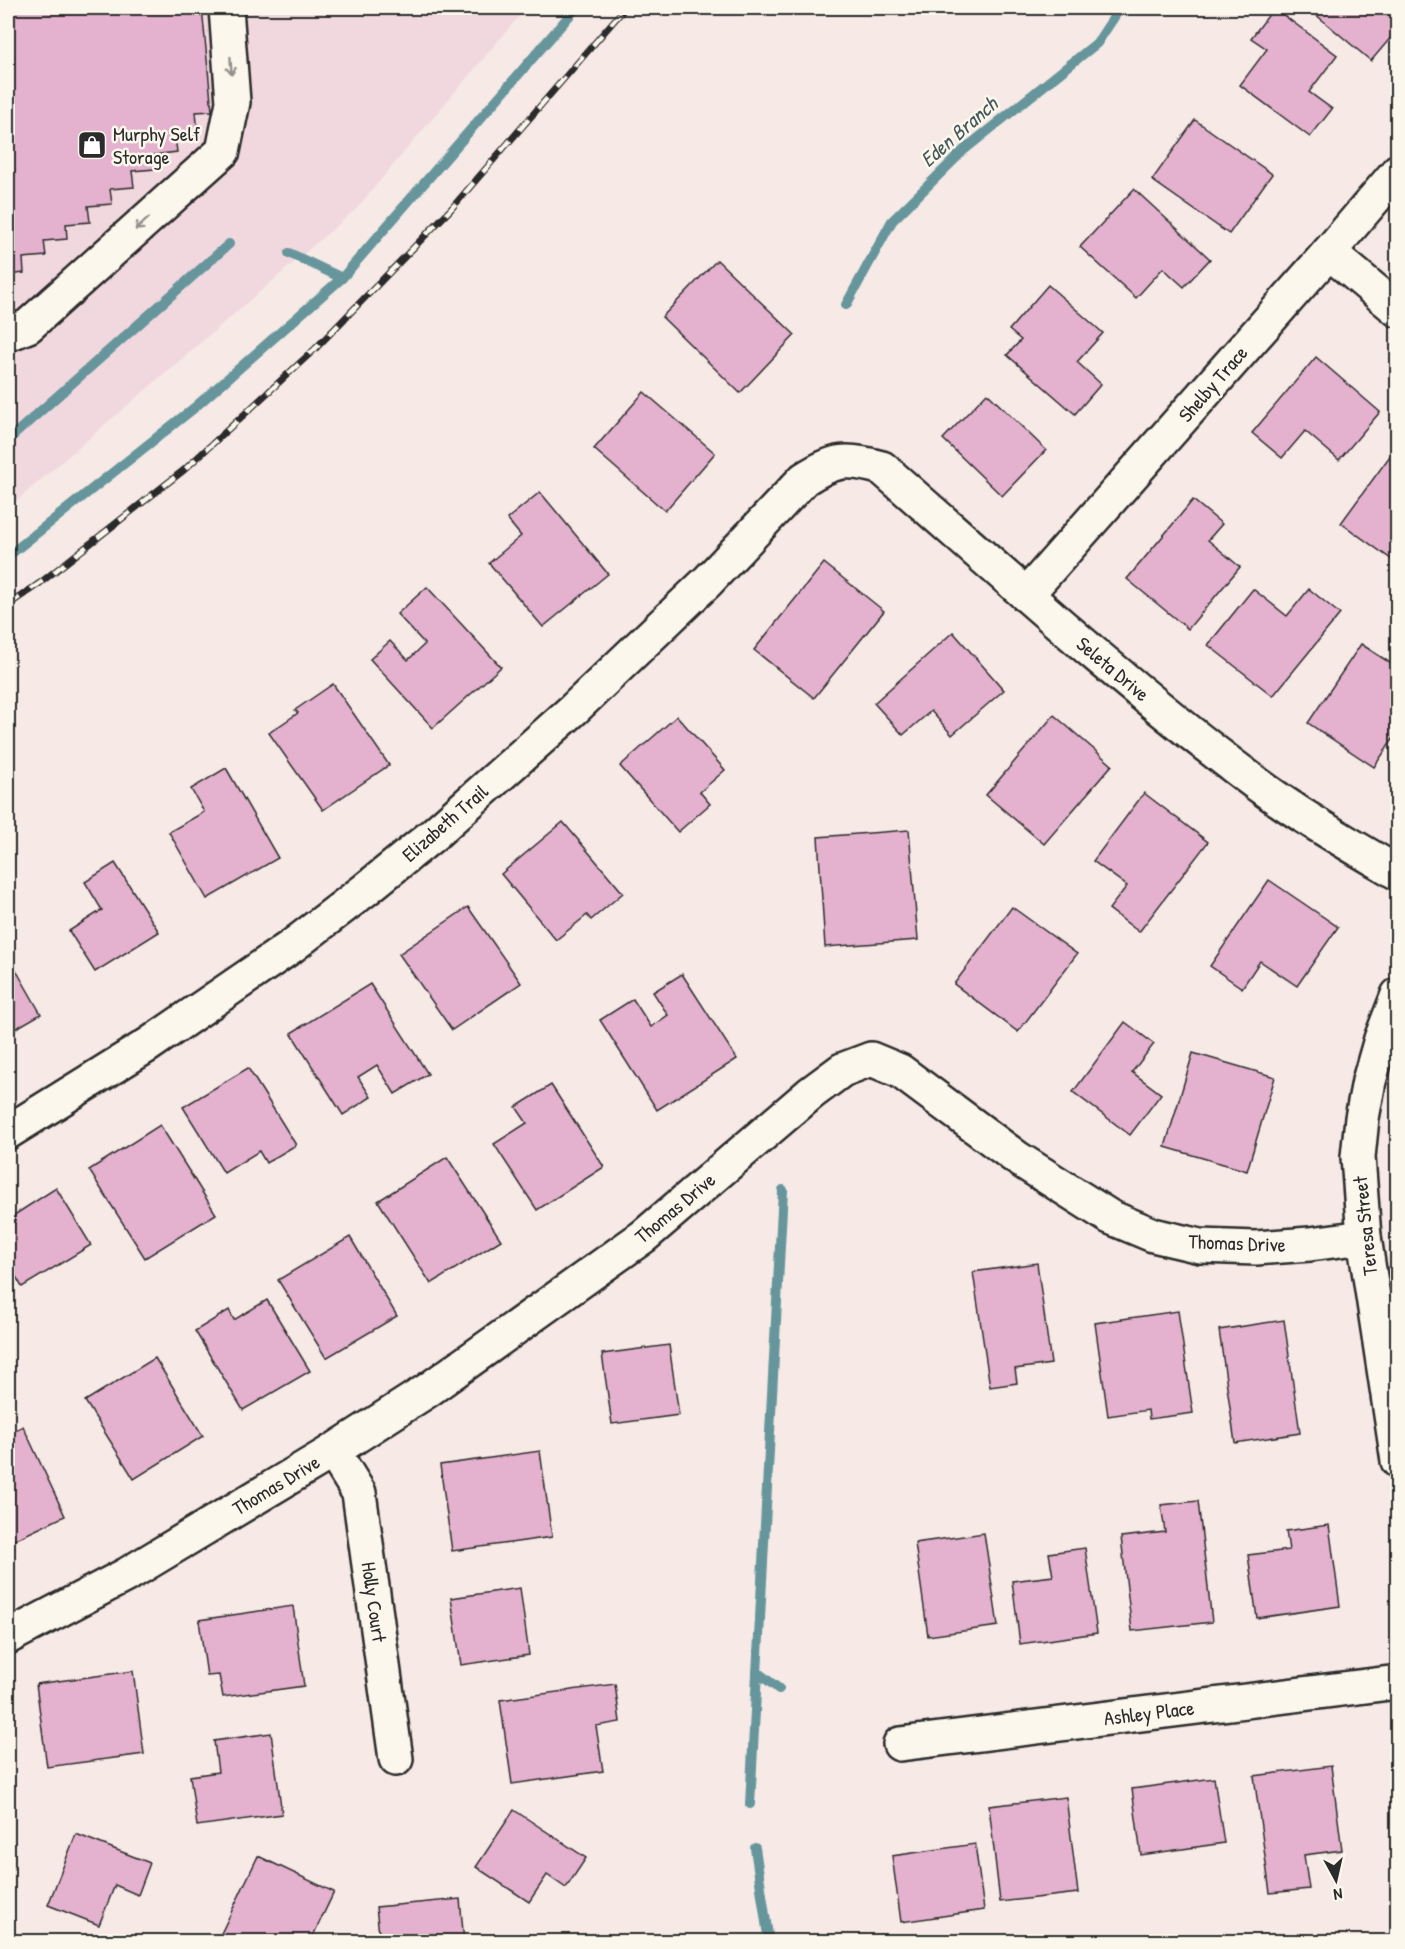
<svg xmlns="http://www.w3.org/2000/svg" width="1405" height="1949" font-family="'Patrick Hand',sans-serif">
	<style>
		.built { fill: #f1d8df }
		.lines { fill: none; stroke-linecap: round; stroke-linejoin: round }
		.stream { stroke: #66969c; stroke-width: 10 }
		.building { fill: #e4b1ce; stroke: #2b2b2b; stroke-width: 1.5 }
		.minor-casing { stroke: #2b2b2b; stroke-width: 38 }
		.minor { stroke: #fbf7ec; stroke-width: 33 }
		.rail-casing { stroke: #2b2b2b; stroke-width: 7 }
		.rail { stroke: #fbf7ec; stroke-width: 4.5; stroke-dasharray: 14; stroke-linecap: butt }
		.oneway { stroke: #93918c }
		.labels { text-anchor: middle; stroke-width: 5; stroke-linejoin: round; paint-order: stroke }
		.poi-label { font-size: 20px; fill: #2b2b2b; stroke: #fbf7ec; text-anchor: start }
		.street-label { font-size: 20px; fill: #2b2b2b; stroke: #fbf7ec }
		.water-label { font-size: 21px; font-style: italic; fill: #44585a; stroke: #fbf7ec }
	</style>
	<rect width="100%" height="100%" fill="#f6e9e6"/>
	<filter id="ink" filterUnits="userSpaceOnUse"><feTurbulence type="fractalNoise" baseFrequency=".0167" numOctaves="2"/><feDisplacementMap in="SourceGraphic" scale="12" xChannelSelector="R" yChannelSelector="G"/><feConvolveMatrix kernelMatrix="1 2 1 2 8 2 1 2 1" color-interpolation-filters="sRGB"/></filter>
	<g filter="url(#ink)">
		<path class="built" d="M8,8H526L356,209L8,508Z"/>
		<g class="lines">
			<g class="stream">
				<path d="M289,253L342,278L576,8"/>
				<path d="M846,305L892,221L965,149L1097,43L1120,8"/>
				<path d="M8,440L229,244"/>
				<path d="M8,556L194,408L342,278"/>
				<path d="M757,1672L779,1689"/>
				<path d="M750,1804L783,1190"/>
				<path d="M755,1848L769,1942"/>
			</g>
		</g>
		<g class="building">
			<path d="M8,8H202L212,111L196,112L198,134L175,137L177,152L154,155L155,169L132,171L134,187L110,189L112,204L88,206L90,222L66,224L67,239L44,241L46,256L23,258L24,273L8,275Z"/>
			<path d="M1274,8L1337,55L1309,92L1332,109L1310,137L1240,85L1267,49L1251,38Z"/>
			<path d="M1308,8H1398V29L1371,61Z"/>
			<path d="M1195,120L1272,174L1229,234L1152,180Z"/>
			<path d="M1134,189L1210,259L1184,287L1163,268L1136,298L1080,247Z"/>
			<path d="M717,260L795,335L740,393L662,317Z"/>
			<path d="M1048,285L1103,333L1077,362L1101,384L1075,414L1007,355L1021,340L1009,330Z"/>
			<path d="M1316,357L1380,412L1339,460L1305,431L1282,458L1252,433Z"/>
			<path d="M644,392L715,453L665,511L594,449Z"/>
			<path d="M987,393L1046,450L1002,496L943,439Z"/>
			<path d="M1398,445V564L1341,523Z"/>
			<path d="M540,492L608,574L543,627L489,563L521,536L507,519Z"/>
			<path d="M1193,500L1222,524L1208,540L1240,567L1188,629L1127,579Z"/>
			<path d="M824,563L884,611L814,698L754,650Z"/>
			<path d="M427,587L501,667L433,728L370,659L390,641L408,660L425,644L397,614Z"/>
			<path d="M1253,589L1287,616L1309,589L1340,614L1273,696L1208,645Z"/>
			<path d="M953,632L1004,690L952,735L931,711L903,735L874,703Z"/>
			<path d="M1361,644L1398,668V732L1374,767L1308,723Z"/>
			<path d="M333,684L389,765L323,810L269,733L298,713L295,710Z"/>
			<path d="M1054,715L1112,765L1044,844L986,795Z"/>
			<path d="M677,716L725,770L700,792L710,804L678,832L620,766Z"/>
			<path d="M226,768L278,858L207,899L169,832L204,812L191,789Z"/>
			<path d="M1144,793L1208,842L1139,932L1109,909L1127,886L1093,861Z"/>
			<path d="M563,822L623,893L591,920L587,915L556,940L501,874Z"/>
			<path d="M909,830L918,940L825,947L818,837Z"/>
			<path d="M115,863L159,932L95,972L69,931L102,910L85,882Z"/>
			<path d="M1269,880L1338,927L1297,986L1260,961L1242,988L1210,966Z"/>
			<path d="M468,907L521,983L452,1030L399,954Z"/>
			<path d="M1012,907L1077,954L1018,1032L954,984Z"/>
			<path d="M8,956L41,1014L8,1033Z"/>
			<path d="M682,974L737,1059L657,1110L600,1020L633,999L651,1027L668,1015L653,992Z"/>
			<path d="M370,984L428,1074L395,1094L377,1065L358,1077L371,1097L343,1115L291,1033Z"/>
			<path d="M1125,1022L1154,1044L1132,1072L1161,1094L1130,1135L1073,1092Z"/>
			<path d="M1193,1053L1275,1077L1247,1171L1165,1147Z"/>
			<path d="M248,1068L296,1145L266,1163L259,1151L224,1173L183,1107Z"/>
			<path d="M551,1085L604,1167L537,1210L494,1144L527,1123L516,1107Z"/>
			<path d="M160,1125L216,1214L145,1258L89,1170Z"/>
			<path d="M447,1157L501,1240L431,1284L378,1201Z"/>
			<path d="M56,1188L91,1245L22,1287L8,1263V1219Z"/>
			<path d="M350,1237L397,1316L326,1358L278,1280Z"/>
			<path d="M1037,1263L1051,1364L1015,1369L1017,1383L990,1387L973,1272Z"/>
			<path d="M267,1300L310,1371L243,1410L195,1331L229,1310L234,1320Z"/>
			<path d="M1178,1311L1193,1413L1149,1419L1148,1410L1108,1416L1095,1323Z"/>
			<path d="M1284,1320L1300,1433L1235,1443L1219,1330Z"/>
			<path d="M669,1345L679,1415L612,1424L602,1354Z"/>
			<path d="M155,1358L203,1436L134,1479L85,1401Z"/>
			<path d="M23,1426L65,1516L8,1543V1434Z"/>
			<path d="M540,1451L552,1537L452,1551L440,1465Z"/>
			<path d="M1198,1501L1212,1622L1132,1631L1121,1537L1165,1532L1161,1505Z"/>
			<path d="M1329,1525L1340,1606L1257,1618L1248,1555L1289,1550L1286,1531Z"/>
			<path d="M984,1533L998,1626L928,1636L915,1543Z"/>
			<path d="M1085,1548L1097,1633L1020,1644L1012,1581L1053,1576L1049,1553Z"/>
			<path d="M520,1588L529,1655L461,1665L451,1598Z"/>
			<path d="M293,1606L304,1686L223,1697L219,1675L207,1676L199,1620Z"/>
			<path d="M133,1671L144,1754L47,1767L36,1684Z"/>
			<path d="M615,1684L620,1722L596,1726L603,1771L512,1784L500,1700Z"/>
			<path d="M271,1733L282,1814L197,1826L190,1776L218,1772L214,1741Z"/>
			<path d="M1398,1756V1797L1392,1757Z"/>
			<path d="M1331,1766L1342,1850L1304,1855L1309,1889L1270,1893L1254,1776Z"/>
			<path d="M1214,1778L1224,1843L1141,1855L1132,1789Z"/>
			<path d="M1066,1797L1078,1893L1000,1902L989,1806Z"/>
			<path d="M514,1810L586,1858L566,1888L547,1875L529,1902L476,1867Z"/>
			<path d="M76,1834L150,1863L138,1895L115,1885L99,1925L48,1905Z"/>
			<path d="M975,1844L984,1910L901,1922L892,1856Z"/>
			<path d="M258,1856L334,1892L310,1942H217Z"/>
			<path d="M460,1899L464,1942H380L376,1907Z"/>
			<path d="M1398,1935V1942H1364V1940Z"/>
		</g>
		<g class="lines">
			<g class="minor-casing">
				<g id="minor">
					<path d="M1329,252L1398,310"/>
					<path d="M8,334L28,326L223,151L233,102L226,8"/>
					<path d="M1026,595L1329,252L1398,171"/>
					<path d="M1398,995L1381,1039L1369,1081L1362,1118L1358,1157L1364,1237L1398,1461"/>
					<path d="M8,1132L148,1045L292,946L365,890L434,834L574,709L708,581L804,479C835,459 847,458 882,468C1002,573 1121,682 1249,778C1295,813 1347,843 1398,873"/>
					<path d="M333,1451L359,1493L396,1759"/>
					<path d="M8,1637L128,1574L333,1451L428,1390L644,1236L811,1093L842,1070L871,1059L900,1071L1017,1158L1110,1217L1153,1235L1200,1246L1256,1248L1310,1244L1364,1237"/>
					<path d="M900,1744L1398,1682"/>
				</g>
			</g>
			<use href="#minor" class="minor"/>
			<g class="rail-casing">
				<path id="rail" d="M8,605L40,583L184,470L316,348L451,209L625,8"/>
			</g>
			<use href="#rail" class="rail"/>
		</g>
		<defs><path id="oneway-shaft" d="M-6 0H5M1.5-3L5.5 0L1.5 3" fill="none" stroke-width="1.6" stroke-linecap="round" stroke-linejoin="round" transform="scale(1.5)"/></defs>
		<g class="oneway">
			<use href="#oneway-shaft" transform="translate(231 66) rotate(86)"/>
			<use href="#oneway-shaft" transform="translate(142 224) rotate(138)"/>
		</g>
	</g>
	<defs>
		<g id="shop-square" transform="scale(1.5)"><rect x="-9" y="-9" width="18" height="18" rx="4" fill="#2b2b2b" stroke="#fbf7ec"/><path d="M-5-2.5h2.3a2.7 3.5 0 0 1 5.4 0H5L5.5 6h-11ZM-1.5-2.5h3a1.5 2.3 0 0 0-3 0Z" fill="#fff"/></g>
	</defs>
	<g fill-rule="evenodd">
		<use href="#shop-square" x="92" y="145"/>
	</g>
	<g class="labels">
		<g class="poi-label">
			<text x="113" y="141">Murphy Self<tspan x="113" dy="23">Storage</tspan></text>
		</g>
		<g class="street-label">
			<text transform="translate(1213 384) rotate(-49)" y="7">Shelby Trace</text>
			<text transform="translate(1113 669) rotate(40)" y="7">Seleta Drive</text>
			<text transform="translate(445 823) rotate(-41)" y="7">Elizabeth Trail</text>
			<text transform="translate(675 1208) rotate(-40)" y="7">Thomas Drive</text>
			<text transform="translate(1365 1226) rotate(-96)" y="7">Teresa Street</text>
			<text transform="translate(1237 1243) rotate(2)" y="7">Thomas Drive</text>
			<text transform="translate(276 1485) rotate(-31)" y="7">Thomas Drive</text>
			<text transform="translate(374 1602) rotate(82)" y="7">Holly Court</text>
			<text transform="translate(1149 1713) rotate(-7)" y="7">Ashley Place</text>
		</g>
		<g class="water-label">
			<text transform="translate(959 132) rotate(-41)" y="7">Eden Branch</text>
		</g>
	</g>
	<rect width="1405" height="1949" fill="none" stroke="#fbf7ec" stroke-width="30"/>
	<rect x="15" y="15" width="1375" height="1919" fill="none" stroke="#2b2b2b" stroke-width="2" filter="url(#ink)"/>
	<g transform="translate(1336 1880) rotate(172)" stroke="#fbf7ec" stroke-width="4.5" paint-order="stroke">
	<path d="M0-4.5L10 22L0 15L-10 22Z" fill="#2b2b2b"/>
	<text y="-9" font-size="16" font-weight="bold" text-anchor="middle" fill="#2b2b2b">N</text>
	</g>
</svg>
